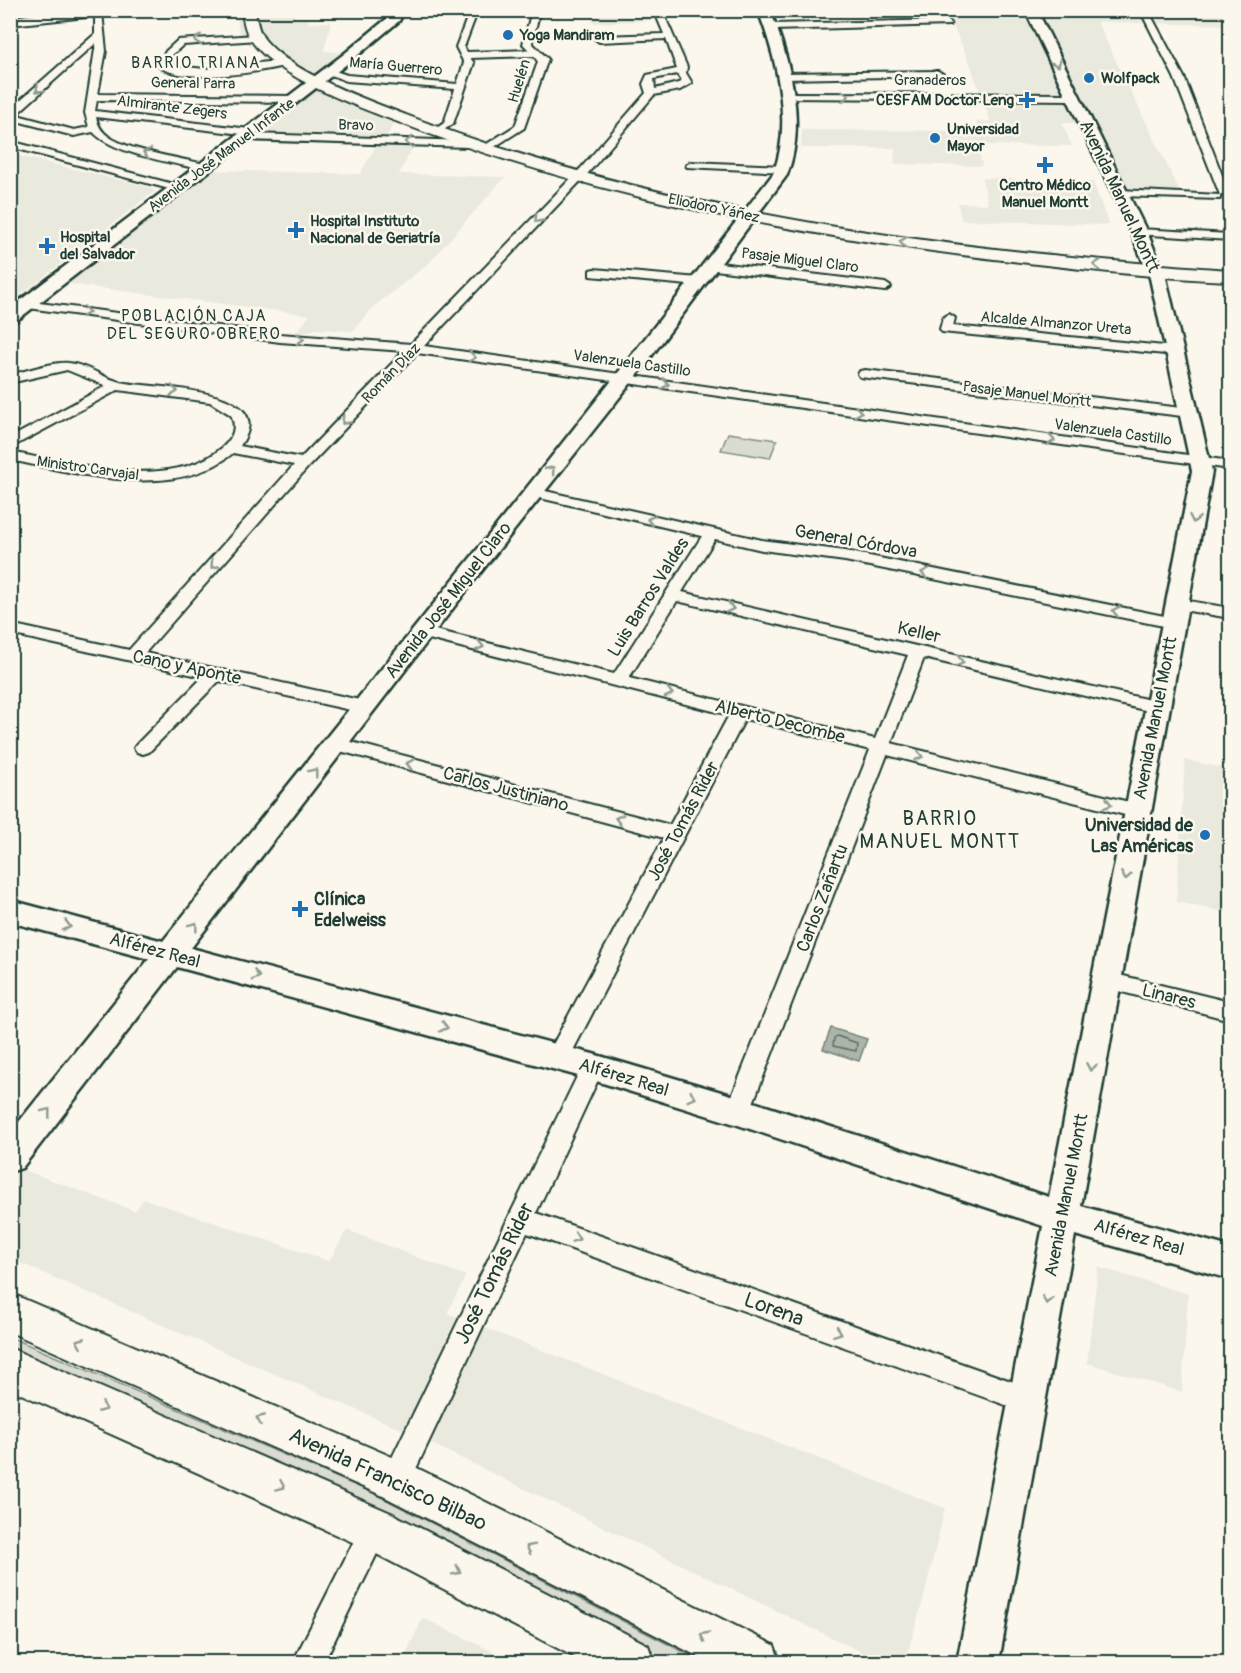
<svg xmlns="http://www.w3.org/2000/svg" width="1241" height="1673" font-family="Pangolin,sans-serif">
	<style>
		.built { fill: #eae9de }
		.green { fill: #dbdcd1; stroke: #7d8c82; stroke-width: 1.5 }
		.water { fill: #adb4aa; stroke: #74847b; stroke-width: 1.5 }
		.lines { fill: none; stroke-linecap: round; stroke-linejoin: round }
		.shore { stroke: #586d63; stroke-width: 1.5 }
		.street-casing { stroke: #1f3d34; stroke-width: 4 }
		.secondary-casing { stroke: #1f3d34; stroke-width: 5 }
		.primary-casing { stroke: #1f3d34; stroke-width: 4 }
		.street { fill: #fbf7ec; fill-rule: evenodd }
		.secondary { fill: #fbf7ec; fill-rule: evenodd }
		.primary { fill: #fbf7ec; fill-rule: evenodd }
		.oneway { stroke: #8d9a90 }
		.poi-dot { fill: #1f6fb2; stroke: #fbf7ec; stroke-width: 2 }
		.labels { text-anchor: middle; stroke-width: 5; stroke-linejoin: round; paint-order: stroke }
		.far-poi-label { font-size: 15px; font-weight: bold; fill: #1f3d34; stroke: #fbf7ec; text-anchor: start }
		.far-street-label { font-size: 15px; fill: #1f3d34; stroke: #fbf7ec }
		.far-neighbourhood-label { font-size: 16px; letter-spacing: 1.5px; fill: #1f3d34; stroke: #fbf7ec }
		.street-label { font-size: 18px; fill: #1f3d34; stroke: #fbf7ec }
		.poi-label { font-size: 18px; font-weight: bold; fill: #1f3d34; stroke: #fbf7ec; text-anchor: end }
		.neighbourhood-label { font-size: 20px; letter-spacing: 1.5px; fill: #1f3d34; stroke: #fbf7ec }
		.near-street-label { font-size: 21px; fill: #1f3d34; stroke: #fbf7ec }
	</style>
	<rect width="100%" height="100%" fill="#fbf7ec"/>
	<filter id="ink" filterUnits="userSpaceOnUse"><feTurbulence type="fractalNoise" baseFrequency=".0167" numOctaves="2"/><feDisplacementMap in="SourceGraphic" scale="12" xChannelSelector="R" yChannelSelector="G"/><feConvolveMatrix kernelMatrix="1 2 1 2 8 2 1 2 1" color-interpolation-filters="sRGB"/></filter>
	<g filter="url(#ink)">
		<g class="built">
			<path d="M1230,10V25L1097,22L1184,200L1114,196L1078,123H1062L1072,146L978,145L982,166L894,164L895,148H801L802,130L977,131L976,122L990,121L969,61L947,13L781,17L778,11Z"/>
			<path d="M293,11L296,18L307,17L309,23L331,22L324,51L357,54L339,71L313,88L394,124L386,137L257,134L312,88L269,63L240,36L236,15Z"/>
			<path d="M591,11H658L662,20L593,23Z"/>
			<path d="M377,144L414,145L399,174L505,177L428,264L372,308L353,331L316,329L294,335L310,315L67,284L210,170L360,174Z"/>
			<path d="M11,154L149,187L155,191L11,302Z"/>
			<path d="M982,178L1093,182L1109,225L961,220L958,203L988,204Z"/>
			<path d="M1185,760L1230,769V913L1176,902Z"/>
			<path d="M10,1165L135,1211L144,1199L329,1261L347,1230L466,1276L447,1313L945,1508L924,1597L905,1662H882L403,1430L11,1259Z"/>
			<path d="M1098,1267L1188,1294L1182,1392L1087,1363Z"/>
			<path d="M423,1618L514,1662H402Z"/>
		</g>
		<g class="green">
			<path d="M728,433L777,440L770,458L721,450Z"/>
			<path d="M10,1337L373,1493L703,1662H668L366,1506L11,1349Z"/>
		</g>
		<path class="water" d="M831,1028L867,1039L859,1061L823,1049Z"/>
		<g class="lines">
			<path class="shore" d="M837,1036L857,1043L856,1051L833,1046L834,1038Z"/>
			<g class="street-casing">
				<g id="street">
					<path d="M95,10L102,12L106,51L98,94L293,96L298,99L293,102L97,100L95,111L250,129L255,132L253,134L468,141L473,144L468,147L243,140L238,137L242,134L96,117C98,125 101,131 108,136C128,151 182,158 208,165L209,167L204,170C174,163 113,154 93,132L74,136L13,120L10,117V109L95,34ZM96,43L85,113L89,127L74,130L21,116L18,113Z"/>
					<path d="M470,10H478L464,47L467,52L529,50L523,44L532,10H540L532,43L548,59L524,128L488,151L479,149L515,126L538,62L534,56L470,58L474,63L453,124L436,135L431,132L444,123L455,89L346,81L324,72L329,69L347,75L457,84L464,63L456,47Z"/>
					<path d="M654,10H662L687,67L686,73L692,83L680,90L654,95L589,172L424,346L1230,461V469L417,353L309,466L145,653L364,701L370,703L373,707L370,711L364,713L219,681L149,752L143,754L137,752L134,748L137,744L203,677L10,634V624L129,650L294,465L233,453C175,502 77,473 10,460V452C71,463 170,493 223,447C233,438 237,427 231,415L210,402L118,390L10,448V438L106,386L67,370L10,383V375C26,371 55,361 69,363C88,365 103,378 120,382C148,389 284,385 240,446L301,458L404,351L280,342L28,308L22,304L24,301L280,334L411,344L581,168L646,93L643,84L647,75L677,69L666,39L599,42L595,39L599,36L664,34ZM677,74L682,82L655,89L654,79Z"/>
					<path d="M1140,10H1148L1184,77L1229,193L1228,195H1220V199L1120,196L1115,193L1120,190L1220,195L1174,77Z"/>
					<path d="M947,20L951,23L950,25L772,30L768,27L772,24Z"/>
					<path d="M256,35L260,38L259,40L183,45L173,54L168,65L205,69L286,60L289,61V65C259,72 184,85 158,66L166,51L178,40Z"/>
					<path d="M938,71L943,74L941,76L784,79L779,76L784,73Z"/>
					<path d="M786,93L1073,94L1078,97L1073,100L783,98V94Z"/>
					<path d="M10,141L181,186L182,188L177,191L10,147Z"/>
					<path d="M691,162L784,166L789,169L784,172L687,167L686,165Z"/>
					<path d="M1139,229L1230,234V240L1135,234V230Z"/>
					<path d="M711,262L885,283L891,287L885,291L707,269V263Z"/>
					<path d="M594,269L699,278L705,282L699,286L590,276V270Z"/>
					<path d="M949,314L955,318L953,326L1175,347L1182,351L1175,355L942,332L940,329L943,318Z"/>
					<path d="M865,370L1190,409L1197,413L1190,417L860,377L858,374L860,371Z"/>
					<path d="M532,488L762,540L845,551L1179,619L1181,623L1179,627L1173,628L845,561L762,550L715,539L682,592L1163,703L1166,707L1163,711L1157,713L924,658L891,743L1137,804L1144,806L1147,811L1144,816L1137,818L887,755L750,1111L746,1118L738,1121L730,1118L726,1111L870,750L745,719L566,1064L558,1066L550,1064L547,1057L550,1050L664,838L336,750L330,748L327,744L330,740L336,738L670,825L729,715L417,636L415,632L417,628L423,627L614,674L702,536L527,495L525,492L527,489ZM677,601L908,655L875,739L629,678Z"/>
					<path d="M1177,599L1230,608V618L1171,608L1169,604L1171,600Z"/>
					<path d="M1107,972L1230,1002V1020L1099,986L1096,980L1099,974Z"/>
					<path d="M593,1058L601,1060L604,1067L536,1213L1028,1387L1038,1390L1042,1400L1038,1410L1028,1413L527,1233L406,1490L396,1494L386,1490L382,1480L386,1470L585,1060Z"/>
					<path d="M375,1515L385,1519L389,1529L324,1662H293L365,1519Z"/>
				</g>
			</g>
			<g class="secondary-casing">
				<g id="secondary">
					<path d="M393,10H405L399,21L352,60L16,321L10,322V308L344,54L390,16Z"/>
					<path d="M758,10H770C790,60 807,124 787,175L638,374L477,577L191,948L593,1054L738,1097L1049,1197L1192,471L1150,278L1131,232L1025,10H1037L1147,232L1166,278L1212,471L1081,1206L1230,1247V1279L1075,1235L999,1662H957L1043,1226L738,1125L593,1080L177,967L22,1168L10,1172V1133L149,959L10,922V900L163,941C367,686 574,433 773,174C793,124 777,60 758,10Z"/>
				</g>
			</g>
			<g class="primary-casing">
				<g id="primary">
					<path d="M73,10H121L115,14L10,25V17Z"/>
					<path d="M242,10H255C257,21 258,31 265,40C292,73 366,100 406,115C668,215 951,251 1230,270V281C1151,278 1072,268 994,259C790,234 589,196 398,122C356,106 276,77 251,40C245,31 243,21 242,10Z"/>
					<path d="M10,1293L411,1465L774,1645L780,1662H709L381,1495L10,1332Z"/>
					<path d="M10,1348L391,1513L648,1645L654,1662H584L359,1545L10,1389Z"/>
				</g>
			</g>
			<use href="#street" class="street"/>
			<use href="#secondary" class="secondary"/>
			<use href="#primary" class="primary"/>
		</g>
		<defs><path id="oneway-chevron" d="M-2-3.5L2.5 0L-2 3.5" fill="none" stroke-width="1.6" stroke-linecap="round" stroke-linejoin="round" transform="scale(1.5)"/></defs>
		<g class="oneway">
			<use href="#oneway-chevron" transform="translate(198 40) rotate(177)"/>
			<use href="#oneway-chevron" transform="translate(1057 63) rotate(65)"/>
			<use href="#oneway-chevron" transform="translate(39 89) rotate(138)"/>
			<use href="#oneway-chevron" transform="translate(845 96)"/>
			<use href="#oneway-chevron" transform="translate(409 142) rotate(-178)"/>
			<use href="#oneway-chevron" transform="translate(147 153) rotate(-167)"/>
			<use href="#oneway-chevron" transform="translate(538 219) rotate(134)"/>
			<use href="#oneway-chevron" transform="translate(903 242) rotate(-172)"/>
			<use href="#oneway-chevron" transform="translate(1097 265) rotate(-175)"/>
			<use href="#oneway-chevron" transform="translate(86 312) rotate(8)"/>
			<use href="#oneway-chevron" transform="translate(300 339) rotate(3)"/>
			<use href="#oneway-chevron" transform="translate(472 357) rotate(8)"/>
			<use href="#oneway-chevron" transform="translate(665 384) rotate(8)"/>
			<use href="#oneway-chevron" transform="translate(174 391) rotate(7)"/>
			<use href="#oneway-chevron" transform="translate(858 412) rotate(8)"/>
			<use href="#oneway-chevron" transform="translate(345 421) rotate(134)"/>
			<use href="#oneway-chevron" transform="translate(1051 440) rotate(8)"/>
			<use href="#oneway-chevron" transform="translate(551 470) rotate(-50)"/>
			<use href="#oneway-chevron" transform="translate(1194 519) rotate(101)"/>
			<use href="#oneway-chevron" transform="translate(651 520) rotate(-167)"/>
			<use href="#oneway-chevron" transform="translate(214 565) rotate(132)"/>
			<use href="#oneway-chevron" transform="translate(925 573) rotate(-168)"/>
			<use href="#oneway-chevron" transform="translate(730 608) rotate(13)"/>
			<use href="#oneway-chevron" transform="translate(1116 611) rotate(-168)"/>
			<use href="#oneway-chevron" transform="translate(480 646) rotate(14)"/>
			<use href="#oneway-chevron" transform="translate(960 662) rotate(13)"/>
			<use href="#oneway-chevron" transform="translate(669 693) rotate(14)"/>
			<use href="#oneway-chevron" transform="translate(919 756) rotate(14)"/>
			<use href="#oneway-chevron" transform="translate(410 764) rotate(-165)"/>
			<use href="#oneway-chevron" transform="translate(314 772) rotate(-52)"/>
			<use href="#oneway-chevron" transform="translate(1108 804) rotate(14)"/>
			<use href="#oneway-chevron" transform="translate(619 819) rotate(-165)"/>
			<use href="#oneway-chevron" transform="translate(1126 876) rotate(100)"/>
			<use href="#oneway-chevron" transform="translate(67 926) rotate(15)"/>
			<use href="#oneway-chevron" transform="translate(194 926) rotate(-52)"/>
			<use href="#oneway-chevron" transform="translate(256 976) rotate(15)"/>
			<use href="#oneway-chevron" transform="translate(444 1027) rotate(15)"/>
			<use href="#oneway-chevron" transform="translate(1091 1067) rotate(100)"/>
			<use href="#oneway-chevron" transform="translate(692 1097) rotate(17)"/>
			<use href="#oneway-chevron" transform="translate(47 1112) rotate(-52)"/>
			<use href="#oneway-chevron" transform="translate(576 1238) rotate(20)"/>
			<use href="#oneway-chevron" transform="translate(1047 1300) rotate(101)"/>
			<use href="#oneway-chevron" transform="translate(838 1332) rotate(20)"/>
			<use href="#oneway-chevron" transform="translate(80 1342) rotate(-157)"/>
			<use href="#oneway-chevron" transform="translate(103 1408) rotate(24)"/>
			<use href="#oneway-chevron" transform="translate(260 1419) rotate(-157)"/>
			<use href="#oneway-chevron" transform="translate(281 1486) rotate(24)"/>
			<use href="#oneway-chevron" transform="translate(530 1548) rotate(-153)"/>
			<use href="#oneway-chevron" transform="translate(457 1571) rotate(27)"/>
			<use href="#oneway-chevron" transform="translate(704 1636) rotate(-153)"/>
		</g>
	</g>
	<g class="poi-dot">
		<circle cx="508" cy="35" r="6"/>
		<circle cx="1089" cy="78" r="6"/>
		<path d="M1024 91h6v6h6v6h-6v6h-6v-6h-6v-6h6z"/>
		<circle cx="935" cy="138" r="6"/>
		<path d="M1042 156h6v6h6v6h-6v6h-6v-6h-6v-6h6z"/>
		<path d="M293 221h6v6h6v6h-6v6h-6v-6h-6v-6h6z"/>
		<path d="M44 237h6v6h6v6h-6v6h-6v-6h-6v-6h6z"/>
		<circle cx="1205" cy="835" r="6"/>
		<path d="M297 900h6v6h6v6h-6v6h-6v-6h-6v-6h6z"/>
	</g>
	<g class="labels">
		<g class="far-poi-label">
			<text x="520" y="40">Yoga Mandiram</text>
			<text x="1101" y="83">Wolfpack</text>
			<text x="1014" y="105" text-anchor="end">CESFAM Doctor Leng</text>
			<text x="947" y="134">Universidad<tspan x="947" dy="17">Mayor</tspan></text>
			<text x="1045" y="190" text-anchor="middle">Centro Médico<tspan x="1045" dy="17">Manuel Montt</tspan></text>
			<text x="310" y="226">Hospital Instituto<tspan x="310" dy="17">Nacional de Geriatría</tspan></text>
			<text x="60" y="242">Hospital<tspan x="60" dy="17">del Salvador</tspan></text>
		</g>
		<g class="far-street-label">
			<text transform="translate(396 66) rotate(5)" y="5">María Guerrero</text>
			<text x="930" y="85">Granaderos</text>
			<text transform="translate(519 81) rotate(-73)" y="5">Huelén</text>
			<text transform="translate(193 83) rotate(1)" y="5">General Parra</text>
			<text transform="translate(172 107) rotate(7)" y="5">Almirante Zegers</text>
			<text transform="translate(356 125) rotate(2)" y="5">Bravo</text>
			<text transform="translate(221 155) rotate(-37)" y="5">Avenida José Manuel Infante</text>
			<text transform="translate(714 208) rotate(12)" y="5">Eliodoro Yáñez</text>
			<text transform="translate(800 260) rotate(7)" y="5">Pasaje Miguel Claro</text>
			<text transform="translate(1056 323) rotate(5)" y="5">Alcalde Almanzor Ureta</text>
			<text transform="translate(632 363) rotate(8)" y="5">Valenzuela Castillo</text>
			<text transform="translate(391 373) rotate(-46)" y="5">Román Díaz</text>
			<text transform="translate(1027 394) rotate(7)" y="5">Pasaje Manuel Montt</text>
			<text transform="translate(1113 432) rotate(8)" y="5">Valenzuela Castillo</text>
			<text transform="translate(88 468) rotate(8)" y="5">Ministro Carvajal</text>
		</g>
		<g class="far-neighbourhood-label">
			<text x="196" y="68">BARRIO TRIANA</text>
			<text x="194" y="321">POBLACIÓN CAJA<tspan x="194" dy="18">DEL SEGURO OBRERO</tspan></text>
		</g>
		<g class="street-label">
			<text transform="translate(1120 196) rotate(65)" y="6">Avenida Manuel Montt</text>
			<text transform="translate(856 541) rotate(10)" y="6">General Córdova</text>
			<text transform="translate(648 597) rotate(-58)" y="6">Luis Barros Valdes</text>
			<text transform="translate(448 600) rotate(-52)" y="6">Avenida José Miguel Claro</text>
			<text transform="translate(919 632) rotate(13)" y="6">Keller</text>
			<text transform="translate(187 667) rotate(12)" y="6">Cano y Aponte</text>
			<text transform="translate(1155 718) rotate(-79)" y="6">Avenida Manuel Montt</text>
			<text transform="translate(780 721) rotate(14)" y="6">Alberto Decombe</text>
			<text transform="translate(506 789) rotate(15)" y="6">Carlos Justiniano</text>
			<text transform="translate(683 821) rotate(-62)" y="6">José Tomás Rider</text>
			<text transform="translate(822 898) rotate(-69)" y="6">Carlos Zañartu</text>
			<text transform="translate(155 950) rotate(15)" y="6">Alférez Real</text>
			<text transform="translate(1169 996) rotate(14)" y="6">Linares</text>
			<text transform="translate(624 1077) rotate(17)" y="6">Alférez Real</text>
			<text transform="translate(1066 1195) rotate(-79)" y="6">Avenida Manuel Montt</text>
			<text transform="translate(1139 1237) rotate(16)" y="6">Alférez Real</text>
		</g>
		<g class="poi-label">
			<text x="1193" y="831">Universidad de<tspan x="1193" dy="21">Las Américas</tspan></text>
			<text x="314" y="905" text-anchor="start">Clínica<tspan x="314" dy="21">Edelweiss</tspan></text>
		</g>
		<g class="neighbourhood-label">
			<text x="940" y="825">BARRIO<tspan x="940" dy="23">MANUEL MONTT</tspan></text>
		</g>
		<g class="near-street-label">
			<text transform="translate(494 1273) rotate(-64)" y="7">José Tomás Rider</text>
			<text transform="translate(774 1309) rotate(20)" y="7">Lorena</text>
			<text transform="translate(388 1479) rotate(25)" y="7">Avenida Francisco Bilbao</text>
		</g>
	</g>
	<rect width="1241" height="1673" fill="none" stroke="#fbf7ec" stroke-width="36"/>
	<rect x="18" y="18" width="1205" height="1637" fill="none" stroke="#1f3d34" stroke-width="2" filter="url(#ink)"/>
</svg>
